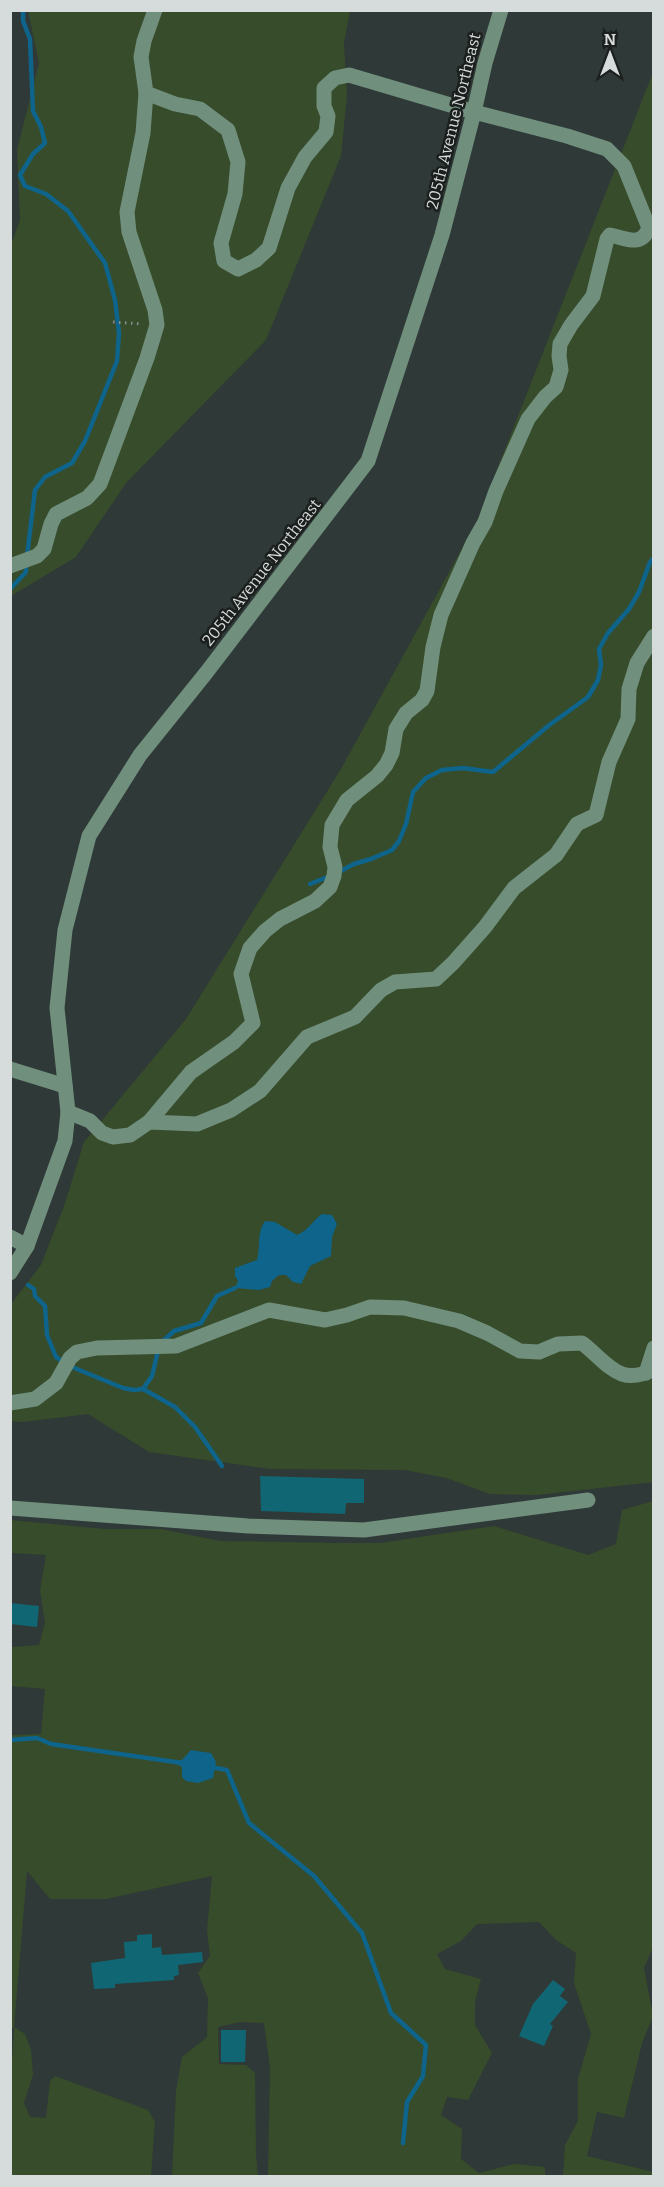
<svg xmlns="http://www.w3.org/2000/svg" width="664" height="2187" font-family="Bitter,serif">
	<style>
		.green { fill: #374c2a }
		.water { fill: #0e648b }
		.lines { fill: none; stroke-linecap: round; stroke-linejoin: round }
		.stream { stroke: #0e648b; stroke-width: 4.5 }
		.building { fill: #106773 }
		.path { stroke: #89918f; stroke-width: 3; stroke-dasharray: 1.5 4.5; stroke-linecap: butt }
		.minor { stroke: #708f7d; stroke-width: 15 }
		.labels { text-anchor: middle; stroke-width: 5; stroke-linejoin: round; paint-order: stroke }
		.street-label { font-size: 16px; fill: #d6dcdb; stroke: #1b1f1e }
	</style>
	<rect width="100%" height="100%" fill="#2f3937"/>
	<g class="green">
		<path d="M28,11H350L344,43L347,95L341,156L266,340L126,483L76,557L11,596V245L20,220L17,150L39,63Z"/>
		<path d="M653,63V1482L537,1495L490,1494L446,1478L405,1470L270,1469L149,1452L88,1414L23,1422L11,1421V1304L41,1265L64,1206L84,1142L186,1019L341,769L476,523L652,75Z"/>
		<path d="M653,1501L654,1945L644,1968L653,2016L642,2043L624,2118L597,2112L587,2156L653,2172V2176H563L565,2145L578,2121V2079L591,2034L574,1983L576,1953L556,1940L539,1922L477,1924L461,1941L437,1954L445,1969L481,1979L475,2001V2025L492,2053L468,2100L447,2097L441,2115L462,2129L461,2159L479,2173L514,2164L545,2167V2176H268L270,2068L264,2023L240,2022L218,2027L219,2064L246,2065L255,2073L256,2154L258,2176H172L176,2091L182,2057L207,2037L208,1998L198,1973L210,1956L207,1930L212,1876L106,1899H50L27,1871L14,2027L25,2034L31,2050L33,2075L24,2103L30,2117L46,2118L50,2081L55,2076L148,2110L155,2122L151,2176H11L10,2091L14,2028H11V1735L41,1734L45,1689L11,1686V1647L39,1645L45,1623L40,1590L46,1555L11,1553L10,1520L105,1529H161L220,1541L337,1543H380L494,1526L588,1555L616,1544L622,1510Z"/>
	</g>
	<g class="water">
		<path d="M322,1214L332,1215L337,1224L332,1237L331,1256L310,1266L301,1284L293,1282L286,1275H279L272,1281L270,1287L259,1290L235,1288L238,1281L235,1276V1268L257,1260C261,1246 256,1235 265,1221L275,1222L297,1235C309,1230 312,1221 322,1214Z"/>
		<path d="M191,1750L211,1753L216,1762L213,1778L198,1783L186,1781L182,1777V1767L176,1764V1760H182Z"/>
	</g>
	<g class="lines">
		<g class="stream">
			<path d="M23,10V21L30,39L33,111L41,127L45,143L33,154L20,175L25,186L46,194L68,211L105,263L115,300L119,333L117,361L85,441L72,463L45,477L35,490L27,556"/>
			<path d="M10,589L26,572V565"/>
			<path d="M337,873L354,864L371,859L392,850L399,841L406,824L413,792L426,778L442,770L463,768L493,772L548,726L588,697L598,680L601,665L599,649L608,633L629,609L639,592L650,562L654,558"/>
			<path d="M310,884L330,876"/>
			<path d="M28,1285L34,1289L35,1296L45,1306L47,1335L56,1357L72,1367L123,1388L134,1390L143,1389L175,1407L195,1427L222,1466"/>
			<path d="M161,1343L174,1331L201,1323L217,1296L235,1288"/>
			<path d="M143,1389L152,1376L158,1351"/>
			<path d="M10,1740L37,1738L51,1744L182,1763"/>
			<path d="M211,1767L227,1770L249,1823L314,1876L362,1933L391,2013L426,2045L423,2076L407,2102L403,2143"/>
		</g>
	</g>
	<g class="building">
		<path d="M260,1476L364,1479V1503H346L345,1514L261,1511Z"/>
		<path d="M10,1603L39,1606L37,1627L10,1624Z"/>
		<path d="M152,1934V1948L161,1947L162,1955L202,1952L203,1962L178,1965L179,1975L174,1976V1980L115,1984V1988L94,1989L91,1963L125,1958L124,1942L137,1941V1935Z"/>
		<path d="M553,1980L565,1989L560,1996L568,2002L550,2024L553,2026L544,2046L519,2036L533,2004Z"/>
		<path d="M221,2030H246L245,2062H221Z"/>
	</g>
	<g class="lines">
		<path class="path" d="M113,322L143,324"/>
		<g class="minor">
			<path d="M146,93L175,104L200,109L228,130L238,162L235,194L221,243L224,261L238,269L256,260L269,248L288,188L305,157L326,132L328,116L324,106V88L335,78L349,75L474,112L567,136L607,149L624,166L649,228C641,248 626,238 610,235L607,239L593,296L571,325L560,344L559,356L561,370L556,387L545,397L528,419L496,491L485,522L473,543L441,615L433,647L427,691L422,700L406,713L396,729L392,753L386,765L377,776L347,800L332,825L330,847L335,867L334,876L330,887L315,901L280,919L265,931L250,948L241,974L253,1023L234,1042L191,1072L149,1122"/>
			<path d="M10,566L37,556L44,549L51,524L56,514L87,498L100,484L147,358L157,325L155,310L129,232L127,212L143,133L146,93L141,57L144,41L155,10"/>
			<path d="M10,1069L65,1086"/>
			<path d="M68,1112L90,1121L102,1133L113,1137L130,1135L149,1122L197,1124L231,1110L260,1091L307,1037L355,1017L381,990L395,982L436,979L453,963L485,927L514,888L556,855L577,824L596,815L609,762L628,719L629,689L637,663L654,636"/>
			<path d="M10,1237L27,1246"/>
			<path d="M10,1273L27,1246L65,1141L68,1112L57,1008L65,930L89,836L140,755L206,673L368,461L442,235L474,112L485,63L501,10"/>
			<path d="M646,1373L654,1348"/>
			<path d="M10,1403L35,1399L56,1383L70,1358L77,1352L97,1348L176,1346L269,1310L325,1320L347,1315L370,1307L404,1308L459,1321L487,1333L520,1351L539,1352L558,1344L582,1343C607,1362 619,1388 654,1369"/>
			<path d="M10,1508L248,1526L364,1530L588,1500"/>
		</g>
	</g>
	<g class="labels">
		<g class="street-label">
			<text transform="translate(453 121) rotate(-76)" y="6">205th Avenue Northeast</text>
			<text transform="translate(261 572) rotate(-52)" y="6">205th Avenue Northeast</text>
		</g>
	</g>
	<rect width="664" height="2187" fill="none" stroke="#d6dcdb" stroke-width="24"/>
	<g transform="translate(610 54)" stroke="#1b1f1e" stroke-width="4.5" paint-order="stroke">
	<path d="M0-4.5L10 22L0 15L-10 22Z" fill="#d6dcdb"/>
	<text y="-9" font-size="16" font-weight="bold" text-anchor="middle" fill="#d6dcdb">N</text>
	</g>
</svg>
